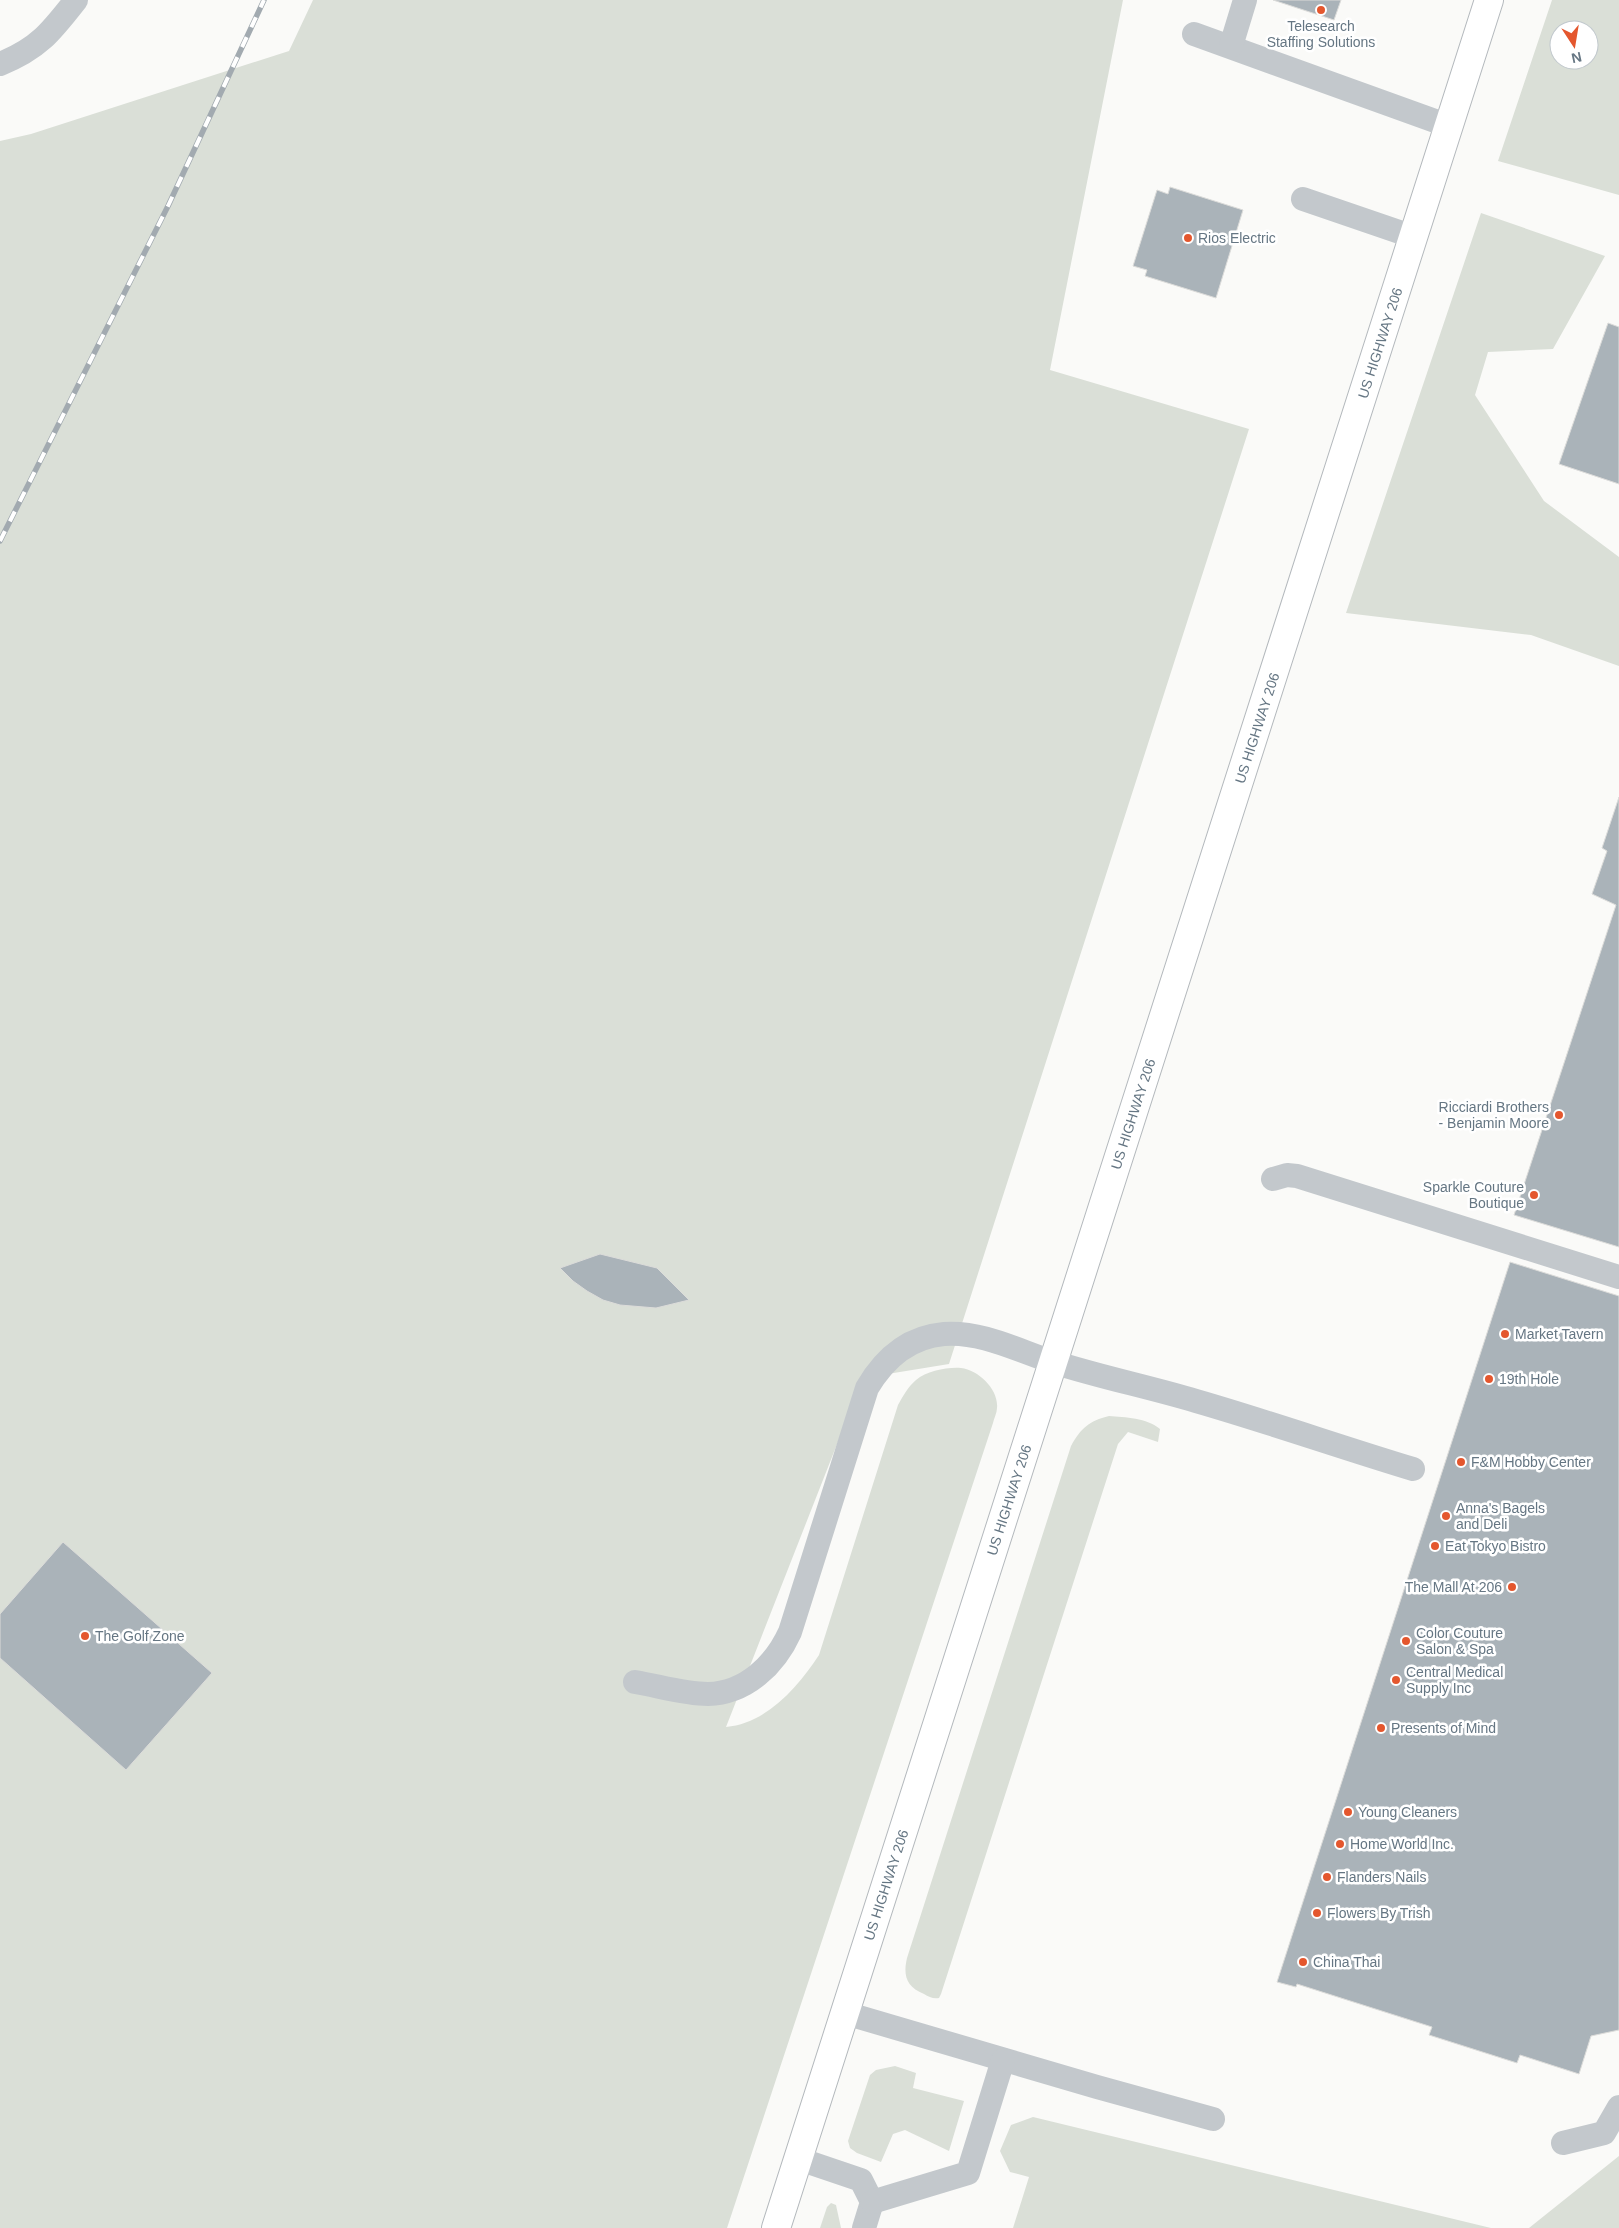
<svg xmlns="http://www.w3.org/2000/svg" width="1619" height="2228" font-family="Helvetica,sans-serif">
	<style>
		.green { fill: #dadfd7; fill-rule: evenodd }
		.building { fill: #aab3b9; stroke: #dcdcda }
		.lines { fill: none; stroke-linecap: round; stroke-linejoin: round }
		.trunk-casing { stroke: #b4b9bd; stroke-width: 30 }
		.service { stroke: #c3c8cc; stroke-width: 24 }
		.trunk { stroke: #fff; stroke-width: 28 }
		.rail-casing { stroke: #a2aab0; stroke-width: 5.5 }
		.rail { stroke: #fff; stroke-width: 4; stroke-dasharray: 11; stroke-linecap: butt }
		.poi-dot { fill: #e4572e; stroke: #fff; stroke-width: 2 }
		.labels { text-anchor: middle; stroke-width: 5; stroke-linejoin: round; paint-order: stroke }
		.poi-label { font-size: 14px; fill: #657683; stroke: #fff; text-anchor: start }
		.street-label { font-size: 14px; fill: #657683; stroke: #fff }
	</style>
	<rect width="100%" height="100%" fill="#fafaf8"/>
	<g class="green">
		<path d="M313,0H1123L1050,370L1249,429L949,1364L863,1378L726,1727C766,1724 798,1687 819,1655L898,1405C903,1396 908,1387 916,1380C927,1371 947,1367 961,1368C979,1370 999,1390 997,1408C997,1413 994,1418 993,1423L727,2228H0V141L31,134L289,51Z"/>
		<path d="M1552,0H1619V195L1498,161ZM1559,30H1589V60H1559Z"/>
		<path d="M1481,213L1605,256L1553,349L1488,352L1475,395L1544,501L1619,557V666L1531,635L1346,613Z"/>
		<path d="M1109,1416C1125,1417 1147,1418 1160,1429L1158,1442L1128,1432L1118,1444L941,1994L939,1998C933,1999 929,1997 924,1994C906,1987 903,1975 907,1958L1071,1446C1081,1428 1089,1421 1109,1416Z"/>
		<path d="M895,2066L916,2073L913,2088L964,2101L949,2151L905,2130L893,2134L881,2162L857,2153L850,2148L848,2141L870,2075L876,2070Z"/>
		<path d="M1033,2117L1491,2228H1013L1029,2177L1010,2172L1000,2151L1011,2125Z"/>
		<path d="M1619,2156V2228H1529Z"/>
		<path d="M831,2203L836,2205L841,2228H820L827,2207Z"/>
	</g>
	<g class="building">
		<path d="M1273,0H1341L1334,20Z"/>
		<path d="M1170,187L1243,210L1216,298L1145,276L1147,270L1133,266L1157,190L1168,194Z"/>
		<path d="M1608,323L1619,327V484L1559,464Z"/>
		<path d="M1619,797V1247L1514,1215L1616,905L1592,894L1607,851L1602,848Z"/>
		<path d="M600,1254L657,1268L689,1300L656,1308L620,1305L603,1300L587,1291L573,1281L560,1268Z"/>
		<path d="M1510,1262L1619,1296V2030L1591,2036L1579,2074L1520,2055L1517,2063L1429,2035L1432,2027L1297,1984L1296,1987L1277,1982Z"/>
		<path d="M63,1542L212,1673L126,1770L0,1658V1614Z"/>
	</g>
	<g class="lines">
		<g class="trunk-casing">
			<path id="trunk" d="M776,2228L1489,0"/>
		</g>
		<g class="service">
			<path d="M1194,34L1449,126"/>
			<path d="M1231,46L1245,0"/>
			<path d="M0,64C38,49 51,32 76,0"/>
			<path d="M1303,199L1414,237"/>
			<path d="M1273,1179L1287,1175L1297,1176L1619,1277"/>
			<path d="M635,1682C659,1686 684,1694 708,1694C746,1693 775,1665 790,1632L867,1388C884,1359 908,1337 944,1334C981,1331 1019,1351 1053,1362C1100,1377 1149,1387 1196,1401C1269,1422 1340,1447 1413,1469"/>
			<path d="M845,2013L1097,2087L1213,2119"/>
			<path d="M1563,2143L1604,2133L1619,2107"/>
			<path d="M799,2159L861,2180L872,2202L864,2228"/>
			<path d="M872,2202L968,2173L1003,2060"/>
		</g>
		<use href="#trunk" class="trunk"/>
		<g class="rail-casing">
			<path id="rail" d="M0,541L168,206L264,0"/>
		</g>
		<use href="#rail" class="rail"/>
	</g>
	<g class="poi-dot">
		<circle cx="1321" cy="10" r="5"/>
		<circle cx="1188" cy="238" r="5"/>
		<circle cx="1559" cy="1115" r="5"/>
		<circle cx="1534" cy="1195" r="5"/>
		<circle cx="1505" cy="1334" r="5"/>
		<circle cx="1489" cy="1379" r="5"/>
		<circle cx="1461" cy="1462" r="5"/>
		<circle cx="1446" cy="1516" r="5"/>
		<circle cx="1435" cy="1546" r="5"/>
		<circle cx="1512" cy="1587" r="5"/>
		<circle cx="85" cy="1636" r="5"/>
		<circle cx="1406" cy="1641" r="5"/>
		<circle cx="1396" cy="1680" r="5"/>
		<circle cx="1381" cy="1728" r="5"/>
		<circle cx="1348" cy="1812" r="5"/>
		<circle cx="1340" cy="1844" r="5"/>
		<circle cx="1327" cy="1877" r="5"/>
		<circle cx="1317" cy="1913" r="5"/>
		<circle cx="1303" cy="1962" r="5"/>
	</g>
	<g class="labels">
		<g class="poi-label">
			<text x="1321" y="31" text-anchor="middle">Telesearch<tspan x="1321" dy="16">Staffing Solutions</tspan></text>
			<text x="1198" y="243">Rios Electric</text>
			<text x="1549" y="1112" text-anchor="end">Ricciardi Brothers<tspan x="1549" dy="16">- Benjamin Moore</tspan></text>
			<text x="1524" y="1192" text-anchor="end">Sparkle Couture<tspan x="1524" dy="16">Boutique</tspan></text>
			<text x="1515" y="1339">Market Tavern</text>
			<text x="1499" y="1384">19th Hole</text>
			<text x="1471" y="1467">F&amp;M Hobby Center</text>
			<text x="1456" y="1513">Anna's Bagels<tspan x="1456" dy="16">and Deli</tspan></text>
			<text x="1445" y="1551">Eat Tokyo Bistro</text>
			<text x="1502" y="1592" text-anchor="end">The Mall At 206</text>
			<text x="1416" y="1638">Color Couture<tspan x="1416" dy="16">Salon &amp; Spa</tspan></text>
			<text x="95" y="1641">The Golf Zone</text>
			<text x="1406" y="1677">Central Medical<tspan x="1406" dy="16">Supply Inc</tspan></text>
			<text x="1391" y="1733">Presents of Mind</text>
			<text x="1358" y="1817">Young Cleaners</text>
			<text x="1350" y="1849">Home World Inc.</text>
			<text x="1337" y="1882">Flanders Nails</text>
			<text x="1327" y="1918">Flowers By Trish</text>
			<text x="1313" y="1967">China Thai</text>
		</g>
		<g class="street-label">
			<text transform="translate(1380 343) rotate(-72)" y="5">US HIGHWAY 206</text>
			<text transform="translate(1257 728) rotate(-72)" y="5">US HIGHWAY 206</text>
			<text transform="translate(1133 1114) rotate(-72)" y="5">US HIGHWAY 206</text>
			<text transform="translate(1009 1500) rotate(-72)" y="5">US HIGHWAY 206</text>
			<text transform="translate(886 1885) rotate(-72)" y="5">US HIGHWAY 206</text>
		</g>
	</g>
	<g transform="translate(1574 45) rotate(168)"><circle r="24" fill="#ffffff" stroke="#c1c8cd"/>
	<path d="M0-4L9 19L0 12L-9 19Z" fill="#e4572e"/>
	<text y="-8" font-size="14" font-weight="bold" text-anchor="middle" fill="#657683">N</text>
	</g>
</svg>
